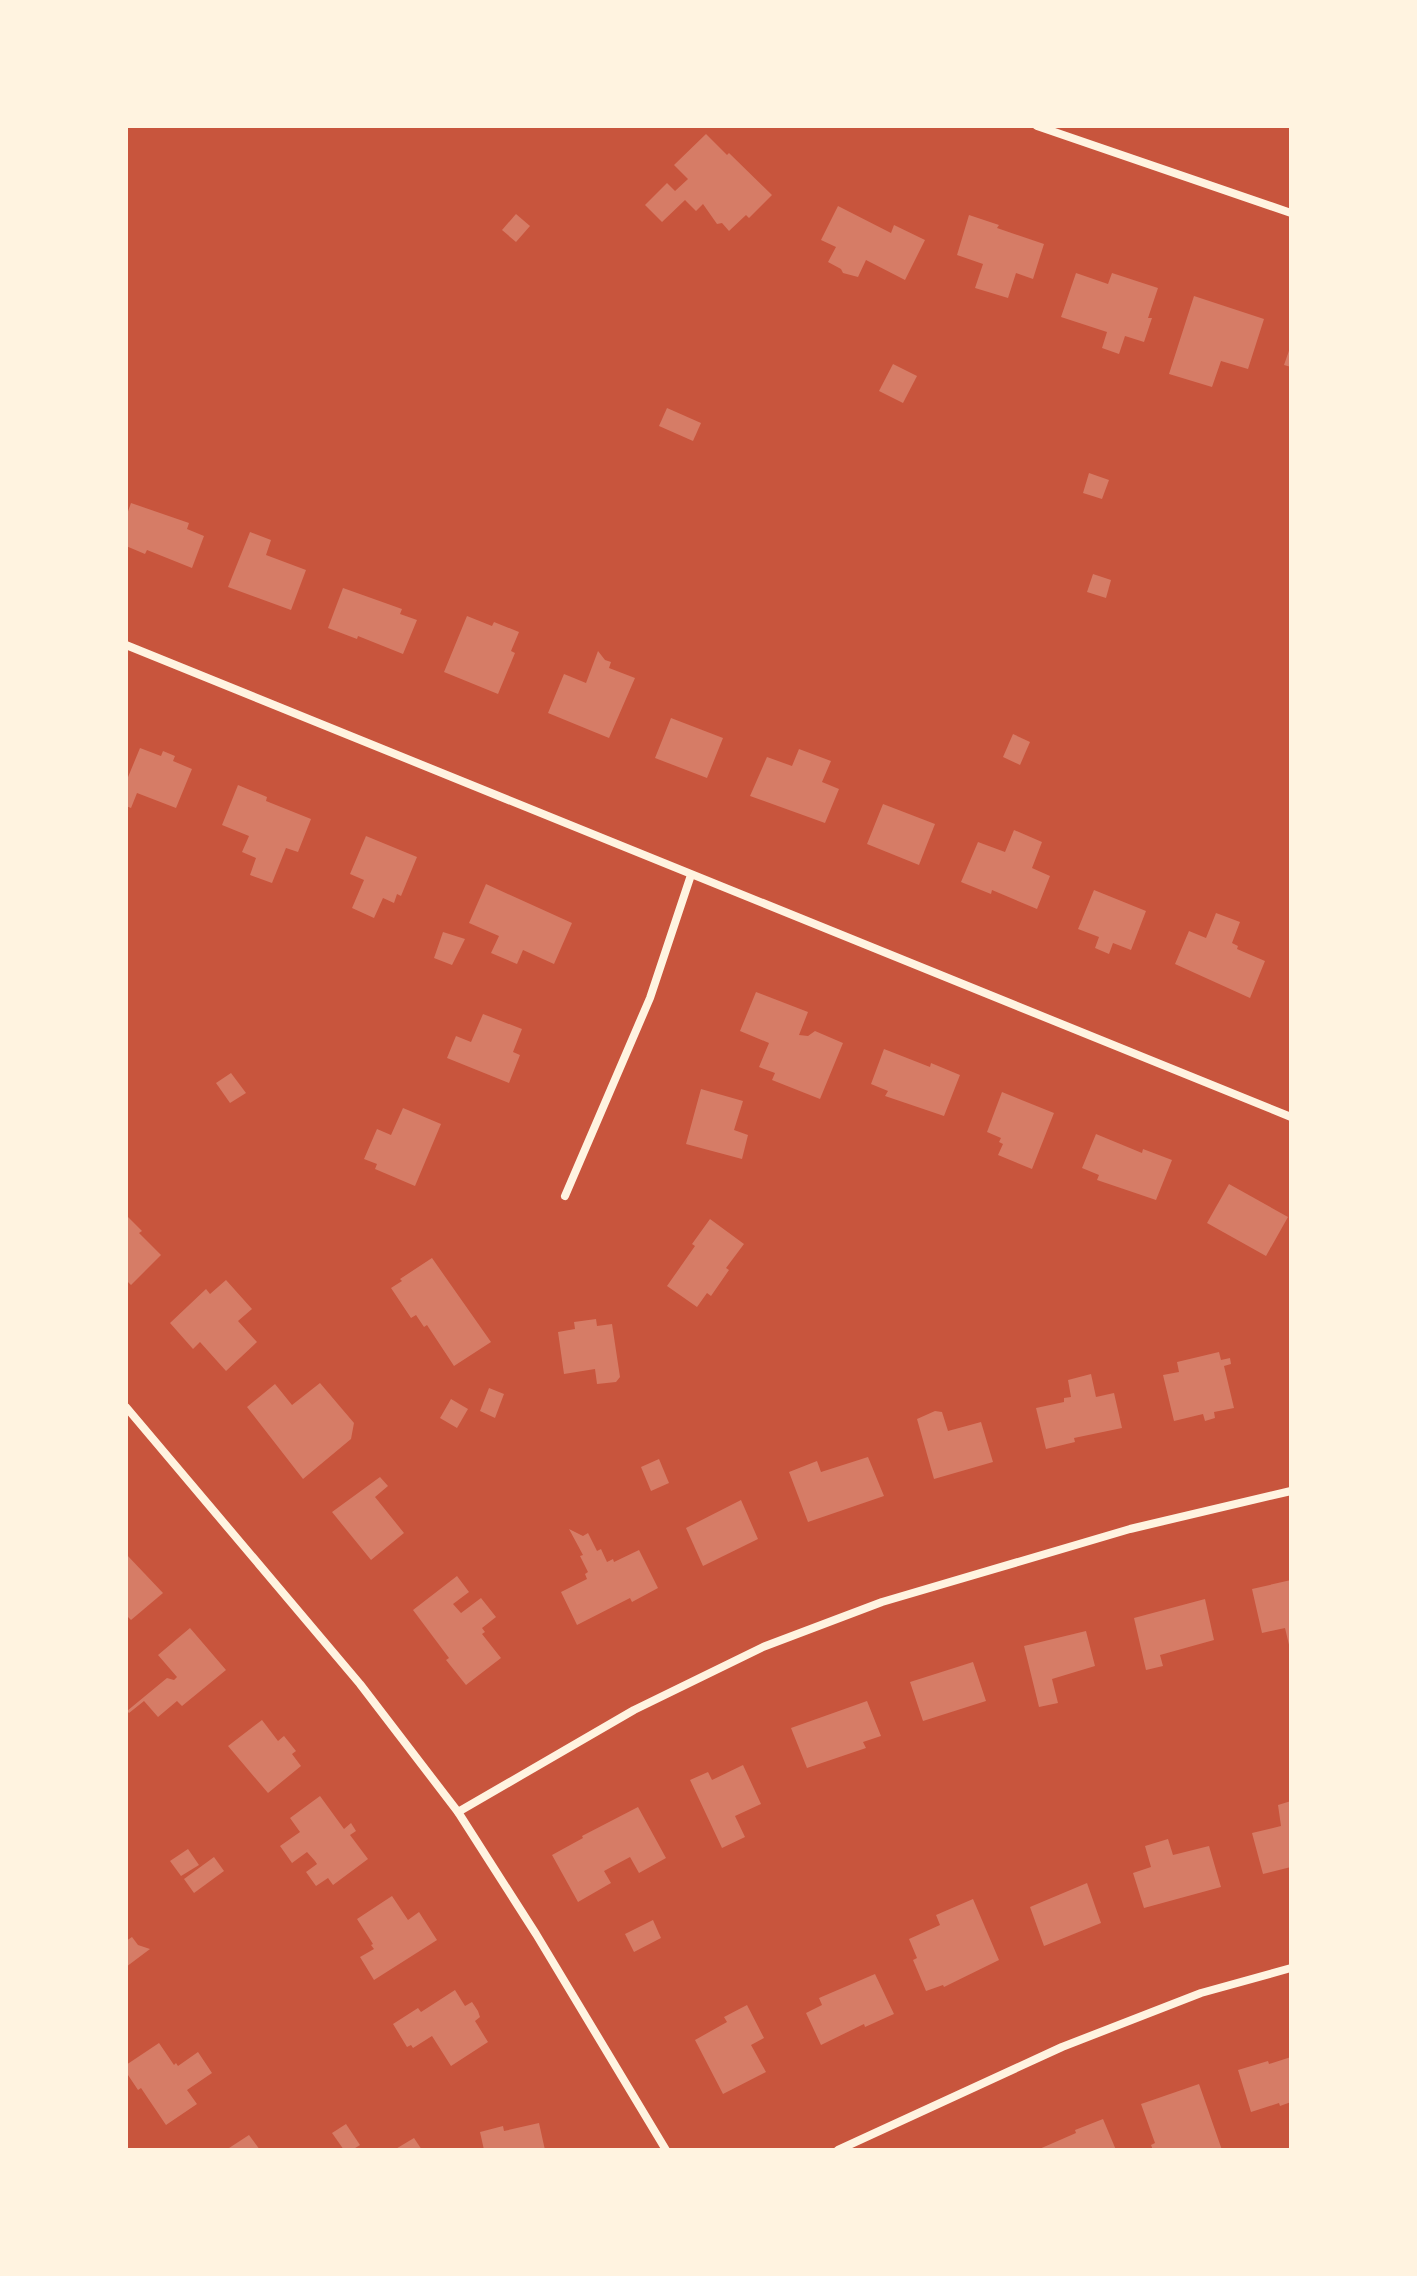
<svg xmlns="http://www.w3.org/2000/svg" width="1417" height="2276" font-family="Figtree,sans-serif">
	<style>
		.building { fill: #d67c66 }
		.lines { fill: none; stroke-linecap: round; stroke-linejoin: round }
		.minor { stroke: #fff3e0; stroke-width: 8 }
	</style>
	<rect width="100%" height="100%" fill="#c8553d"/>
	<g class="building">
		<path d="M706,134L727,155L729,153L772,195L749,218L746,215L729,231L722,223L717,224L703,204L696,211L685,200L662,222L645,205L667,183L675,191L688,179L674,165Z"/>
		<path d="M838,206L891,233L894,225L925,240L905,280L866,260L858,277L843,273L841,269L828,262L836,247L821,240Z"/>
		<path d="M516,214L530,226L516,242L502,230Z"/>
		<path d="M969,215L999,225L997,228L1044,244L1033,279L1016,273L1008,298L975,288L983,264L957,255Z"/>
		<path d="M1076,273L1108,284L1112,273L1158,288L1148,318H1152L1144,342L1125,336L1119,354L1102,348L1107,332L1061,317Z"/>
		<path d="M1194,296L1264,319L1248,369L1221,361L1212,387L1169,374Z"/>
		<path d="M1291,345V367L1284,365Z"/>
		<path d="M893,364L917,376L903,403L879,391Z"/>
		<path d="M667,408L701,423L693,441L659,426Z"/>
		<path d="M1089,473L1109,480L1102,499L1083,493Z"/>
		<path d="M131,503L189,523L187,529L204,536L192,568L147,550L145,554L126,546V517Z"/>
		<path d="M250,532L271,540L266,555L306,570L291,610L228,587Z"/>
		<path d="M1093,574L1111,580L1106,598L1087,592Z"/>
		<path d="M343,588L402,609L400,614L417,620L403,654L358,636L357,639L328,628Z"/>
		<path d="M467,616L492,626L494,622L519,632L511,651L515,653L498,694L444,672Z"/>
		<path d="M598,651L605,660L611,662L609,668L635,678L609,738L548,713L564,674L586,683Z"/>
		<path d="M671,718L723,738L707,778L655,758Z"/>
		<path d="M1013,734L1030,742L1020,765L1003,757Z"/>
		<path d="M140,748L161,756L163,751L175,756L173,761L192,769L176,808L137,793L131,808L126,806V782Z"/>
		<path d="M799,749L831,761L822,782L839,789L825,823L750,796L767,757L792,766Z"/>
		<path d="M238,785L267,797L266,801L311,819L298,852L286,848L272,883L250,875L256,858L242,852L249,836L222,825Z"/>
		<path d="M883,804L935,824L919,865L867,844Z"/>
		<path d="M1014,830L1042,842L1032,868L1050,876L1037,909L992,890L991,894L961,882L978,842L1005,852Z"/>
		<path d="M366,836L417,857L401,896L397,894L394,903L383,898L374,918L352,908L364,880L350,874Z"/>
		<path d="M486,884L572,923L554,964L523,950L517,964L491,953L499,936L469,923Z"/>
		<path d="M1094,890L1146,911L1131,950L1113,943L1109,954L1095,948L1099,937L1078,929Z"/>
		<path d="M1216,913L1240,922L1232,943L1238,946L1237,949L1265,961L1250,998L1175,964L1189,931L1206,938Z"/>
		<path d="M443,932L465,939L452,965L434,958Z"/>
		<path d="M756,992L808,1012L799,1035L808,1036L815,1031L843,1043L820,1099L772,1080L775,1073L759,1067L769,1043L740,1031Z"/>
		<path d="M483,1014L522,1029L513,1052L520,1055L509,1083L447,1058L456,1036L471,1042Z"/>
		<path d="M884,1049L930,1067L931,1063L960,1075L944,1116L885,1096L888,1091L871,1084Z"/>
		<path d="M231,1073L246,1093L230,1103L216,1083Z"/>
		<path d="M701,1089L743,1101L734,1130L748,1135L742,1159L686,1144Z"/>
		<path d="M1002,1092L1054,1113L1032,1169L998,1155L1003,1144L999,1142L1001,1138L987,1132Z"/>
		<path d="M403,1108L441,1124L415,1186L375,1169L377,1164L364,1159L377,1129L391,1135Z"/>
		<path d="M1096,1134L1142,1153L1143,1149L1172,1160L1156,1200L1097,1180L1099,1175L1082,1168Z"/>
		<path d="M1229,1184L1288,1217L1266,1256L1207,1223Z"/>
		<path d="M126,1215L142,1231L139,1233L161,1255L131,1285L126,1280Z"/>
		<path d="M710,1219L744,1244L726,1268L729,1270L711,1296L707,1293L697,1307L667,1286L695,1246L692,1244Z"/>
		<path d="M432,1258L491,1342L454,1366L427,1325L424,1327L416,1315L411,1318L391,1288L402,1281L400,1279Z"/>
		<path d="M226,1280L252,1309L238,1321L257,1342L226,1371L200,1342L193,1349L170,1323L206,1289L210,1294Z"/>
		<path d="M596,1319L597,1326L612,1324L620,1377L616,1382L597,1384L595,1369L564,1374L558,1332L575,1329L574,1322Z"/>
		<path d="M1219,1352L1221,1360L1230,1358L1231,1364L1224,1366L1234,1408L1214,1412L1215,1418L1205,1421L1203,1414L1174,1421L1163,1375L1179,1372L1177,1362Z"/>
		<path d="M1091,1374L1096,1397L1114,1393L1122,1428L1074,1438L1075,1442L1046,1449L1036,1408L1064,1402V1398L1071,1397L1068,1380Z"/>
		<path d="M320,1383L354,1423L351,1439L303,1479L247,1407L275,1384L292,1405Z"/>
		<path d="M489,1388L504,1394L495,1418L480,1411Z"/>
		<path d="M451,1399L468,1409L457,1428L440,1418Z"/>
		<path d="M935,1411L942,1412L948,1431L981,1422L993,1462L934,1479L917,1419Z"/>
		<path d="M868,1457L884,1496L808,1522L789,1472L817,1461L821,1472Z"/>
		<path d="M659,1459L669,1483L651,1491L641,1467Z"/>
		<path d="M380,1477L388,1486L375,1497L404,1533L371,1560L332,1512Z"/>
		<path d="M741,1500L758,1539L703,1566L686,1528Z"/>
		<path d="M569,1529L583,1536L588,1533L597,1551L601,1549L607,1562L613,1559L614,1562L639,1550L658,1588L632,1602L630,1598L577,1625L561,1592L587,1579L585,1574L588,1572L580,1556L583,1555Z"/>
		<path d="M126,1554L163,1593L131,1620L126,1615Z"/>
		<path d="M457,1576L469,1592L453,1604L461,1613L481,1598L496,1617L482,1628L485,1632L482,1634L501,1658L466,1685L446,1660L449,1658L413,1610Z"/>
		<path d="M1291,1580V1649H1290L1285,1628L1262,1633L1252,1589Z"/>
		<path d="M1205,1599L1214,1640L1160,1655L1163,1666L1146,1670L1134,1618Z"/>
		<path d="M190,1628L226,1670L182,1706L177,1701L158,1717L144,1701L129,1713L127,1711L167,1678L174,1680L177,1677L158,1655Z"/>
		<path d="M1086,1631L1095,1666L1052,1679L1058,1703L1039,1707L1024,1646Z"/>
		<path d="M973,1662L986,1701L923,1721L910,1682Z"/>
		<path d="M867,1701L881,1736L863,1742L866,1748L807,1768L791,1728Z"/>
		<path d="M262,1720L278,1741L284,1736L296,1751L292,1754L301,1766L268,1793L228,1746Z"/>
		<path d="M743,1765L761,1804L735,1816L745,1837L722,1848L690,1780L708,1772L712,1780Z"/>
		<path d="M320,1796L344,1829L351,1823L356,1831L350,1835L368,1859L333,1885L328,1878L316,1886L306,1872L317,1864L315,1861L307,1852L292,1863L280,1846L300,1832L290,1818Z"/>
		<path d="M1291,1801V1867L1263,1874L1252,1833L1281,1826L1278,1805Z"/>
		<path d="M638,1807L666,1858L639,1873L630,1857L604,1871L611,1883L578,1902L552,1855L583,1838L582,1836Z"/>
		<path d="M1168,1839L1173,1855L1209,1846L1221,1887L1144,1908L1133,1873L1151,1867L1145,1846Z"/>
		<path d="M188,1849L199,1865L181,1876L170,1861Z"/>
		<path d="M214,1857L224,1871L194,1893L184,1879Z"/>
		<path d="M1087,1883L1101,1923L1044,1946L1030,1907Z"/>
		<path d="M392,1896L408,1920L419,1912L437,1940L374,1980L360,1957L374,1949L371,1945L373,1944L357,1919Z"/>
		<path d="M973,1899L999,1960L944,1987L943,1985L926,1991L913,1960L917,1958L909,1939L940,1925L936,1915Z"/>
		<path d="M653,1920L661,1938L634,1952L625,1934Z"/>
		<path d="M132,1937L138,1945L150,1949L126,1967V1941Z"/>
		<path d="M875,1974L894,2014L865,2027L864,2024L821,2045L806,2013L822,2005L819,1998Z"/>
		<path d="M455,1990L465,2006L472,2002L478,2011L480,2017L475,2021L488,2042L451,2066L432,2036L413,2048L411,2045L407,2047L393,2024L418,2008L421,2012Z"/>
		<path d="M747,2005L764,2038L751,2045L766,2072L723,2094L695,2040L727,2022L724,2017Z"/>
		<path d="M159,2043L174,2065L176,2063L178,2066L198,2052L212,2073L187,2090L197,2104L166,2125L141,2088L138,2090L126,2072V2065Z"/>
		<path d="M1291,2057V2102L1280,2106L1279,2103L1251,2112L1238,2070L1268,2061L1269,2064Z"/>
		<path d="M1199,2084L1222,2150H1153L1151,2145L1155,2143L1141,2104Z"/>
		<path d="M1103,2119L1116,2150H1037L1076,2133L1075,2130Z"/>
		<path d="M539,2123L545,2150H484L480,2132L503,2126L504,2131Z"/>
		<path d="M346,2124L360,2145L352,2150H344L332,2133Z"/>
		<path d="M249,2135L260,2150H226Z"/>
		<path d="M414,2138L422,2150H394Z"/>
	</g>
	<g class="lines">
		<g class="minor">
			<path d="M1037,126L1291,213"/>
			<path d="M126,645L1291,1117"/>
			<path d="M565,1196L650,998L691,875"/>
			<path d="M126,1407L360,1684L458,1812L536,1934L666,2150"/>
			<path d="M458,1812L634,1710L763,1647L882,1602L1130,1529L1291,1491"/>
			<path d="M838,2150L1062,2047L1201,1993L1291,1968"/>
		</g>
	</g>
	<rect width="1417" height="2276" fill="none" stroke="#fff3e0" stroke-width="256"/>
</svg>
